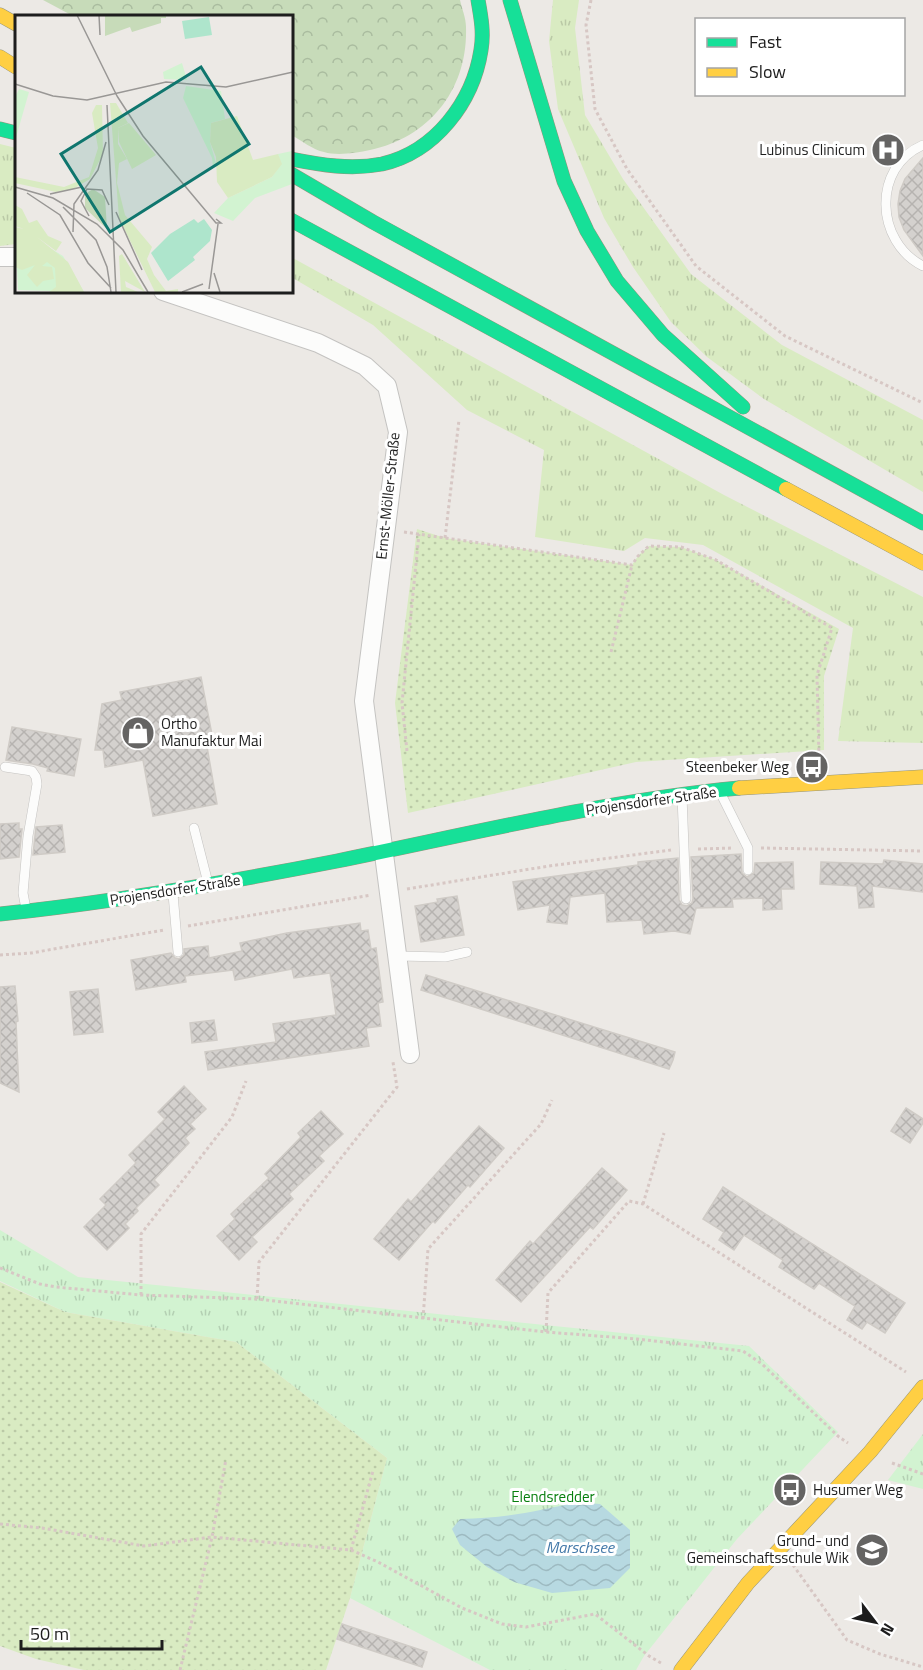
<svg xmlns="http://www.w3.org/2000/svg" width="923" height="1670" font-family="'Titillium Web',sans-serif">
	<style>
		.grass { fill: url(#grass-tufts) }
		.forest { fill: url(#forest-crowns) }
		.park { fill: url(#park-tufts) }
		.garden { fill: url(#garden-dots) }
		.water { fill: url(#water-waves) }
		.building { fill: url(#building-cross-hatch); stroke: #cfcbc6; stroke-width: 1.5 }
		.lines { fill: none; stroke-linecap: round; stroke-linejoin: round }
		.lane-casing { stroke: #c4c3c1; stroke-width: 10 }
		.street-casing { stroke: #c4c3c1; stroke-width: 20 }
		.fast-casing { stroke: #95957c; stroke-width: 15 }
		.slow-casing { stroke: #95957c; stroke-width: 15 }
		.path { stroke: #d7c7c4; stroke-width: 3; stroke-dasharray: 3 3; stroke-linecap: butt }
		.lane { stroke: #fcfcfb; stroke-width: 9 }
		.street { stroke: #fcfcfb; stroke-width: 18 }
		.fast { stroke: #16e098; stroke-width: 14 }
		.slow { stroke: #ffcf43; stroke-width: 14 }
		.labels { text-anchor: middle; stroke-width: 6; stroke-linejoin: round; paint-order: stroke }
		.poi-label { font-size: 15px; fill: #1d1d1d; stroke: #fff; text-anchor: end }
		.street-label { font-size: 15px; fill: #1d1d1d; stroke: #fff }
		.park-label { font-size: 15px; fill: #077f0e; stroke: #fff }
		.water-label { font-size: 16px; font-style: italic; fill: #4278a8; stroke: #fff }
		.inset-road { fill: none; stroke: #999795; stroke-width: 1.5 }
		.view { fill: #0f766e; fill-opacity: 0.15; stroke: #0f766e; stroke-width: 3 }
		.inset-edge { fill: none; stroke: #1d1d1d; stroke-width: 3 }
	</style>
	<defs>
		<pattern id="grass-tufts" width="24" height="20" patternUnits="userSpaceOnUse" patternTransform="scale(1.5)"><rect width="24" height="20" fill="#d9ebc2"/><path d="M3 7l-1-3M5 7V3M7 7l1-3M15 17l-1-3M17 17v-4M19 17l1-3" fill="none" stroke="#bac9a6"/></pattern>
		<pattern id="forest-crowns" width="20" height="18" patternUnits="userSpaceOnUse" patternTransform="scale(1.5)"><rect width="20" height="18" fill="#c7dbb9"/><path d="M2 6a3 3 0 1 1 6 0M12 15a3 3 0 1 1 6 0" fill="none" stroke="#aabc9f"/></pattern>
		<pattern id="park-tufts" width="24" height="20" patternUnits="userSpaceOnUse" patternTransform="scale(1.5)"><rect width="24" height="20" fill="#d2f3d1"/><path d="M3 7l-1-3M5 7V3M7 7l1-3M15 17l-1-3M17 17v-4M19 17l1-3" fill="none" stroke="#b4d0b3"/></pattern>
		<pattern id="garden-dots" width="8" height="8" patternUnits="userSpaceOnUse" patternTransform="scale(1.5)"><rect width="8" height="8" fill="#d9ebc2"/><path d="M2 2h.1M6 6h.1" fill="none" stroke="#bac9a6" stroke-width="1.8" stroke-linecap="round"/></pattern>
		<pattern id="water-waves" width="16" height="10" patternUnits="userSpaceOnUse" patternTransform="scale(1.5)"><rect width="16" height="10" fill="#b7d9e1"/><path d="M0 5q4-4 8 0t8 0" fill="none" stroke="#9dbac1"/></pattern>
		<pattern id="building-cross-hatch" width="8" height="8" patternUnits="userSpaceOnUse" patternTransform="scale(1.5)"><rect width="8" height="8" fill="#d4d1ce"/><path d="M0 0l8 8M0 8l8-8" fill="none" stroke="#b6b3b0"/></pattern>
	</defs>
	<rect width="100%" height="100%" fill="#ece9e5"/>
	<g class="grass">
		<path d="M553,0H579L575,28L585,115L623,179L691,274L782,345L923,420V492L764,399L707,357L671,322L633,267L604,218L558,109L549,41Z"/>
		<path d="M0,144L16,148V244L0,246Z"/>
		<path d="M291,257L724,495L923,597V743L838,741L853,628L703,545L645,538L624,551L535,537L544,450L467,410L373,325L291,277Z"/>
	</g>
	<path class="forest" d="M43,0H460C462,9 466,18 466,27C468,89 430,137 370,150C356,153 337,156 324,152C313,150 301,140 291,135V16H73Z"/>
	<g class="park">
		<path d="M0,1230L78,1277L749,1346L838,1432L737,1539L644,1656L636,1670H490L350,1598L387,1458L236,1342L65,1312L0,1281Z"/>
		<path d="M923,1434V1489L888,1480Z"/>
	</g>
	<g class="garden">
		<path d="M417,529L445,538L632,565L638,556L649,546L681,547L716,560L839,629L824,676V750L636,762L408,813L395,703Z"/>
		<path d="M0,1282L65,1312L236,1342L387,1458L350,1598L326,1670H84L36,1659L0,1646Z"/>
	</g>
	<path class="water" d="M577,1502L600,1504L630,1530V1568L610,1588L552,1593L514,1582L487,1567L460,1545L452,1529L460,1519C503,1518 535,1512 577,1502Z"/>
	<g class="building">
		<path d="M923,158V256L904,230L899,217L898,204L900,191L905,179Z"/>
		<path d="M201,677L213,740L206,741L217,804L153,816L143,760L105,767L103,750H95L102,704L122,700L120,692Z"/>
		<path d="M12,727L81,739L74,776L47,771L48,768L33,764L6,760Z"/>
		<path d="M19,823V829H22L19,857L0,859V824Z"/>
		<path d="M62,825L65,852L33,855L36,827Z"/>
		<path d="M741,854L742,873L747,877L754,873L755,863L793,862L794,889H781L782,909L763,910V898L732,899L733,907L696,908L690,934L674,931L644,934L642,920L607,922L605,893L570,897L567,924L547,922L550,905L518,910L513,882L638,865V862L678,858L679,900L682,905L687,906L692,903L693,899L691,857Z"/>
		<path d="M884,860L923,864V892L872,886L874,907L859,908L857,886L820,884L821,862L883,864Z"/>
		<path d="M457,896L464,935L421,942L415,906L438,902L437,899Z"/>
		<path d="M360,923L361,931L368,930L371,949L376,948L383,1002L378,1003L381,1026L366,1028L369,1046L208,1070L205,1052L276,1042L273,1024L336,1015L330,973L294,978L292,969L235,980L233,970L185,976L186,982L136,990L131,960L171,953L175,958L179,959L184,955V949L208,946L209,958L242,951L240,943L287,933Z"/>
		<path d="M426,975L675,1052L673,1060L669,1069L421,990Z"/>
		<path d="M15,986L18,1021L16,1022L19,1092L0,1083V987Z"/>
		<path d="M98,989L103,1032L74,1035L70,992Z"/>
		<path d="M214,1020L217,1040L192,1043L190,1023Z"/>
		<path d="M184,1086L206,1109L190,1124L195,1129L185,1138L189,1143L154,1180L159,1185L136,1208L138,1211L125,1224L129,1228L107,1250L84,1227L106,1205L100,1199L136,1163L129,1155L165,1119L158,1112Z"/>
		<path d="M906,1108L923,1119V1123L910,1143L891,1131Z"/>
		<path d="M321,1111L343,1134L319,1156L324,1161L289,1194L293,1199L252,1237L257,1242L239,1260L217,1236L235,1219L231,1214L269,1178L265,1174L301,1137L298,1133Z"/>
		<path d="M479,1126L504,1148L470,1187L468,1185L435,1223L433,1221L399,1260L374,1239L408,1199L411,1202Z"/>
		<path d="M602,1168L627,1190L593,1229L590,1227L521,1302L496,1280L530,1241L533,1244Z"/>
		<path d="M723,1187L905,1303L885,1333L867,1322L862,1329L847,1320L855,1306L819,1283L814,1289L779,1267L783,1260L744,1235L734,1250L719,1240L724,1232L703,1219Z"/>
		<path d="M342,1624L427,1652L422,1667L337,1639Z"/>
	</g>
	<g class="lines">
		<g class="lane-casing">
			<g id="lane">
				<path d="M923,145C872,167 875,242 923,266"/>
				<path d="M5,767L32,771L36,777L37,784L28,836L23,893L26,909"/>
				<path d="M720,792L748,848V870"/>
				<path d="M682,796L686,899"/>
				<path d="M194,828L208,883"/>
				<path d="M173,894L178,952"/>
				<path d="M398,956L445,957L467,952"/>
			</g>
		</g>
		<g class="street-casing">
			<g id="street">
				<path d="M0,257H16"/>
				<path d="M163,291L318,343L365,366L387,386L398,432L364,701L410,1054"/>
			</g>
		</g>
		<g class="fast-casing">
			<g id="fast">
				<path d="M510,0L564,181L587,231L617,281L663,335L743,407"/>
				<path d="M0,129L16,133"/>
				<path d="M291,159C321,165 351,170 382,164C435,152 473,102 481,50C484,33 481,17 478,0"/>
				<path d="M291,174L373,222L923,523"/>
				<path d="M291,220L786,489"/>
				<path d="M0,914C113,902 225,883 337,861C470,834 603,801 739,788"/>
			</g>
		</g>
		<g class="slow-casing">
			<g id="slow">
				<path d="M0,15L16,24"/>
				<path d="M0,57L16,67"/>
				<path d="M786,489L923,563"/>
				<path d="M739,788L923,777"/>
				<path d="M681,1670L748,1583L870,1452L923,1387"/>
			</g>
		</g>
		<g class="path">
			<path d="M591,0L586,25L595,109L627,169L696,266L785,336L923,403"/>
			<path d="M404,532L632,565L638,556L649,546L681,547L716,560L832,628L817,675L819,759"/>
			<path d="M445,538L459,420"/>
			<path d="M611,652L632,565"/>
			<path d="M407,751L402,703L419,534"/>
			<path d="M761,848L923,851"/>
			<path d="M698,849L734,848"/>
			<path d="M407,889L549,866L671,850"/>
			<path d="M188,926L371,895"/>
			<path d="M0,955L31,953L164,930"/>
			<path d="M643,1204L664,1133"/>
			<path d="M0,1268L40,1284L56,1287L141,1295L257,1299L546,1332L637,1339L743,1351L762,1364L839,1437L848,1443"/>
			<path d="M141,1295V1234L232,1117L246,1081"/>
			<path d="M257,1299L259,1262L397,1087L393,1062"/>
			<path d="M423,1319L428,1249L541,1124L552,1100"/>
			<path d="M546,1332L548,1293L629,1201L643,1204L906,1372"/>
			<path d="M892,1463L923,1474"/>
			<path d="M0,1524L42,1528L144,1546L212,1537L351,1550L378,1562L462,1608L502,1624L526,1627L595,1614L649,1656L661,1663"/>
			<path d="M351,1550L373,1471"/>
			<path d="M793,1565L847,1640L880,1654L923,1667"/>
			<path d="M180,1670L212,1537L226,1459"/>
		</g>
		<use href="#lane" class="lane"/>
		<use href="#street" class="street"/>
		<use href="#fast" class="fast"/>
		<use href="#slow" class="slow"/>
	</g>
	<defs>
		<g id="hospital-disc" transform="scale(1.725)"><circle r="9.5" fill="#656463" stroke="#fff"/><path d="M-5-5h3v3.5h4V-5h3V5h-3V1.5h-4V5h-3Z" fill="#fff"/></g>
		<g id="shop-disc" transform="scale(1.725)"><circle r="9.5" fill="#656463" stroke="#fff"/><path d="M-5-2.5h2.3a2.7 3.5 0 0 1 5.4 0H5L5.5 6h-11ZM-1.5-2.5h3a1.5 2.3 0 0 0-3 0Z" fill="#fff"/></g>
		<g id="bus-disc" transform="scale(1.725)"><circle r="9.5" fill="#656463" stroke="#fff"/><path d="M-5-6H5V4H4V6H2V4H-2V6H-4V4H-5ZM-3.5-4V0h7V-4ZM-3.5 1.2v1.5H-2V1.2ZM2 1.2v1.5H3.5V1.2Z" fill="#fff"/></g>
		<g id="school-disc" transform="scale(1.725)"><circle r="9.5" fill="#656463" stroke="#fff"/><path d="M0-5L7-2L0 1L-7-2ZM-4 1L0 2.5L4 1V4Q0 6-4 4Z" fill="#fff"/></g>
	</defs>
	<g fill-rule="evenodd">
		<use href="#hospital-disc" x="888" y="150"/>
		<use href="#shop-disc" x="138" y="733"/>
		<use href="#bus-disc" x="812" y="767"/>
		<use href="#bus-disc" x="790" y="1490"/>
		<use href="#school-disc" x="872" y="1550"/>
	</g>
	<g class="labels">
		<g class="poi-label">
			<text x="865" y="155">Lubinus Clinicum</text>
			<text x="161" y="729" text-anchor="start">Ortho<tspan x="161" dy="17">Manufaktur Mai</tspan></text>
			<text x="789" y="772">Steenbeker Weg</text>
			<text x="813" y="1495" text-anchor="start">Husumer Weg</text>
			<text x="849" y="1546">Grund- und<tspan x="849" dy="17">Gemeinschaftsschule Wik</tspan></text>
		</g>
		<g class="street-label">
			<text transform="translate(388 496) rotate(-84)" y="5">Ernst-Möller-Straße</text>
			<text transform="translate(651 801) rotate(-8)" y="5">Projensdorfer Straße</text>
			<text transform="translate(175 890) rotate(-9)" y="5">Projensdorfer Straße</text>
		</g>
		<g class="park-label">
			<text x="553" y="1502">Elendsredder</text>
		</g>
		<g class="water-label">
			<text x="580" y="1553">Marschsee</text>
		</g>
	</g>
	<g transform="translate(15 15)">
		<rect width="278" height="278" fill="#ece9e5"/>
		<path d="M95,88H101L113,108L103,113V129L112,144L104,148L102,168L110,200L137,232L132,244L139,260L151,276L163,274V277H140L104,203ZM81,90H87L88,139L75,164L58,174L41,177L0,168V162L49,172L74,162L83,133L77,98ZM107,239L130,277L110,266L111,272L123,277H106L104,241Z" fill="#d9ebc2"/>
		<path d="M90,0H151V3H146V8L117,17L115,12L90,21ZM78,174L90,182L92,214L70,193V179Z" fill="#c7dbb9"/>
		<path d="M167,48L172,65L149,64L148,57ZM171,71L206,76L210,104L196,108L195,127L202,152H198L197,143L168,83ZM4,74L14,77L0,126V82ZM277,136V169L240,183L218,206L199,198L213,183L257,162L266,149L263,139ZM0,212L48,241L69,277L3,275Z" fill="#d2f3d1"/>
		<path d="M222,101L238,145L263,139L267,149L257,162L213,183L202,167L201,142L195,127L196,108ZM114,108L141,140L117,154L104,127L103,113ZM0,190L7,194L14,208L22,205L33,221L47,227L41,236L22,222L53,247L69,277H34L41,272L40,253L32,247L27,251L37,252L39,264L28,266L22,272L12,260L20,250L7,255L0,252V212L9,214L0,211Z" fill="#d9ebc2"/>
		<path d="M194,2L197,20L170,24L167,6ZM179,204L183,208L189,204L197,215L195,226L178,242L180,245L153,266L136,238L155,219Z" fill="#aee5cc"/>
		<path class="inset-road" d="M62,0L102,81M84,0L85,20M0,69L38,81L72,85L151,67L211,72L278,57M102,81L128,121L201,208H206L201,204M92,90L101,277M0,172L38,183L82,209L108,235L133,277M12,178L45,200L73,248L96,273M35,179L67,172M48,192L81,225L92,252L96,277M101,197L127,255M74,201L66,186L72,174L87,175L94,190M58,217L59,189L83,155L91,127M199,258L205,277M194,274L203,209M167,277L188,269"/>
		<path class="view" d="M186,52L234,129L95,217L46,139Z"/>
		<rect width="278" height="278" class="inset-edge"/>
	</g>
	<rect x="695" y="18" width="210" height="78" fill="#ffffff" stroke="#a5a5a5" stroke-width="1.5"/>
	<rect x="707" y="38" width="30" height="9" fill="#16e098" stroke="#a5a5a5" stroke-width="1.5"/>
	<text x="749" y="48" font-size="18" fill="#1d1d1d">Fast</text>
	<rect x="707" y="68" width="30" height="9" fill="#ffcf43" stroke="#a5a5a5" stroke-width="1.5"/>
	<text x="749" y="78" font-size="18" fill="#1d1d1d">Slow</text>
	<g transform="translate(875 1622) rotate(122)" stroke="#ffffff" stroke-width="4.5" paint-order="stroke">
	<path d="M0-4.5L10 22L0 15L-10 22Z" fill="#1d1d1d"/>
	<text y="-9" font-size="16" font-weight="bold" text-anchor="middle" fill="#1d1d1d">N</text>
	</g>
	<path d="M21 1640v9h141v-9" fill="none" stroke="#1d1d1d" stroke-width="3"/>
	<text x="30" y="1640" font-size="18" fill="#1d1d1d" stroke="#ffffff" stroke-width="4.5" paint-order="stroke">50 m</text>
</svg>
